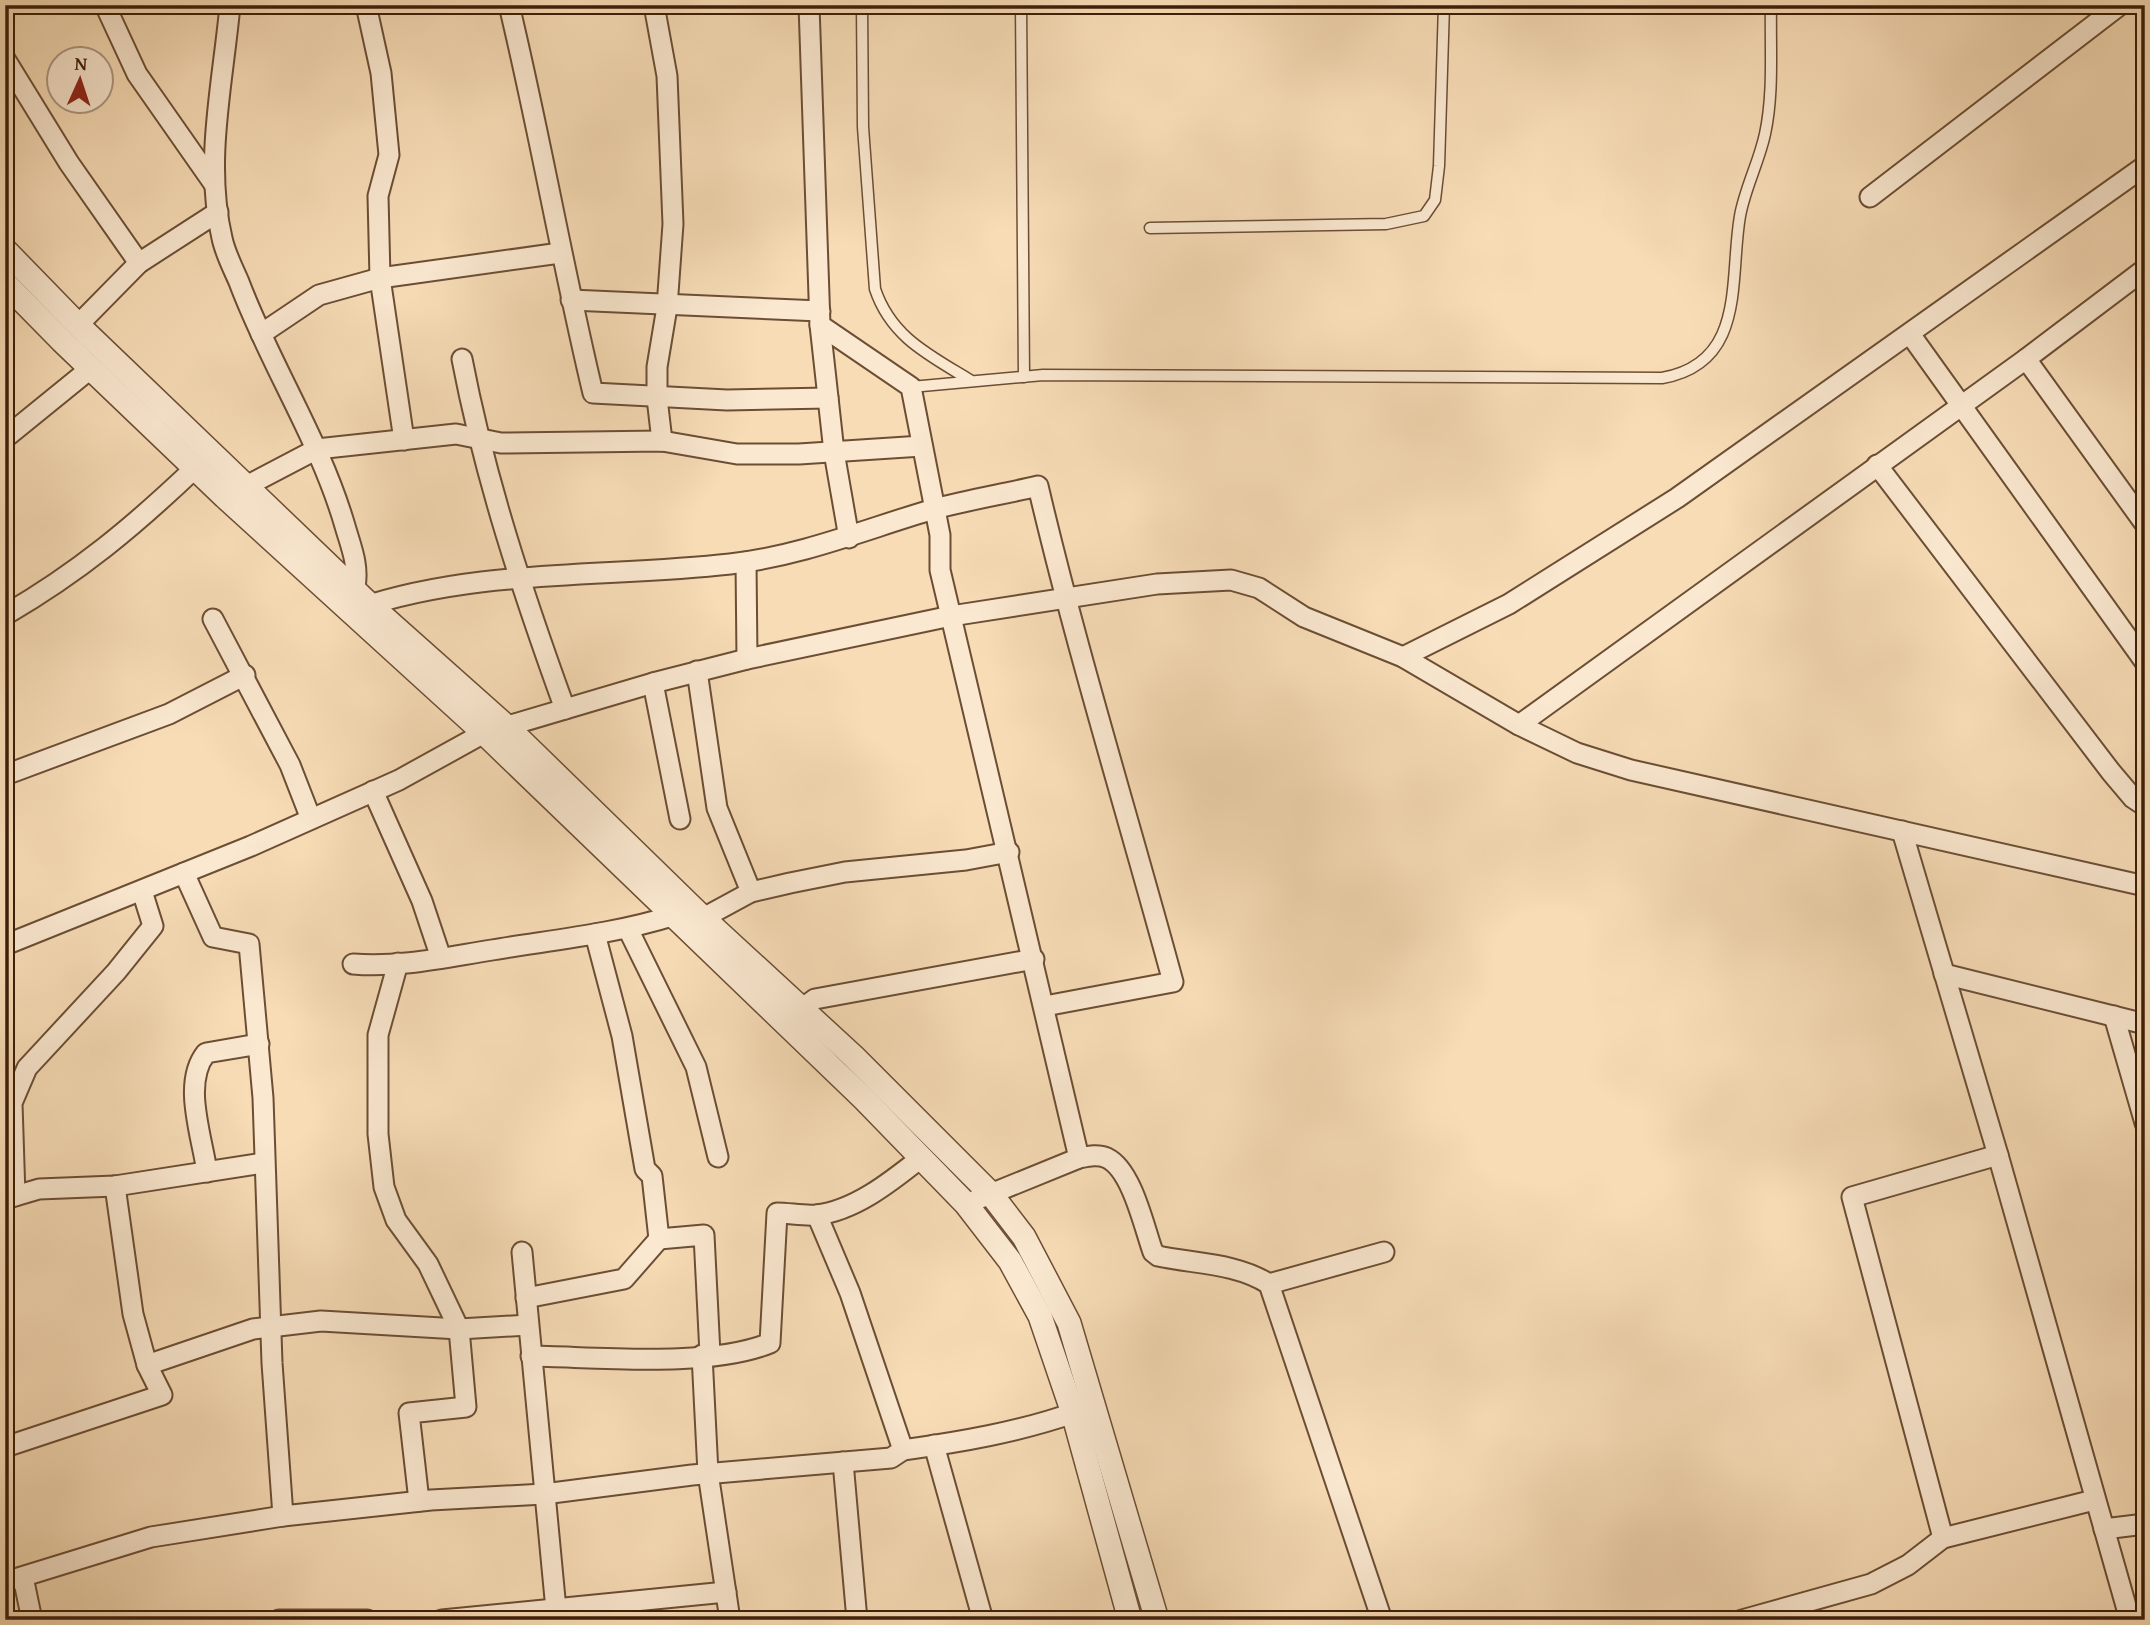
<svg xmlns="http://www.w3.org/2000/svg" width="2150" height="1625" font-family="'Gentium Book Plus',serif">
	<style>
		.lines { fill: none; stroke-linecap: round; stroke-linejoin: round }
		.service-casing { stroke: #6c4e34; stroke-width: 13 }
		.minor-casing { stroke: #6c4e34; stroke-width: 23 }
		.tertiary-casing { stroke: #6c4e34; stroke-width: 26 }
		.service { stroke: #fae8d0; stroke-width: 10 }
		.minor { stroke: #fae8d0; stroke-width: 19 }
		.tertiary { stroke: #fae8d0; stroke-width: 23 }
	</style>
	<rect width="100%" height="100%" fill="#f7dcb6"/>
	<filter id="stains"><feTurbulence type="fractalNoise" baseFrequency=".00286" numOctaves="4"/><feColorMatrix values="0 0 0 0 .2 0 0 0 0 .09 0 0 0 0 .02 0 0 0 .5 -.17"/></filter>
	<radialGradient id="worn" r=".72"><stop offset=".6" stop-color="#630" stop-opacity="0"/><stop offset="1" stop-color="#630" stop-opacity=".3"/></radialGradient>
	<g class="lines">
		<g class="service-casing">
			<g id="service">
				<path d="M862,5L863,127L875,289C891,337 929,355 970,380"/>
				<path d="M1021,5L1024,377"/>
				<path d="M1150,228L1386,224L1424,216L1435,200L1439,166L1444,5"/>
				<path d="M911,387L1043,375L1662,378C1747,363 1729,279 1740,216C1745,188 1759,162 1765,134C1774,92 1770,48 1771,5"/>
			</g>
		</g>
		<g class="minor-casing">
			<g id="minor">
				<path d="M105,5L137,74L214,184"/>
				<path d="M230,5C223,83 204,161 222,238C225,253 233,268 239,282C270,365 320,440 345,526C351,547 359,565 355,587"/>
				<path d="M366,5L381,73L389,155L378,196L380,278L404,440"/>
				<path d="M509,5C540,134 562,264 593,393L727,400L828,398"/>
				<path d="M654,5L667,76L673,224L667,307L657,367V398L662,441"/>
				<path d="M809,5L820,325L911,387L940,535V570L1079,1158L966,1204"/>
				<path d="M5,59L69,163L139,263"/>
				<path d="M1870,197L2120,5"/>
				<path d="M571,300L820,311"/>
				<path d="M78,325L139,263L218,212"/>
				<path d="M820,325L834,452L849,538"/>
				<path d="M261,334L319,295L380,278L560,253"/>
				<path d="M1910,334L2145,662"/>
				<path d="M462,359C485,479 523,593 565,709"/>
				<path d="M2026,359L2145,524"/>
				<path d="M5,438L90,369"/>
				<path d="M1877,465L2111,772L2133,798L2145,806"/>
				<path d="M235,492L317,449L456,434L501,443L662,441L737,454H799L922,446"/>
				<path d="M746,562L747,659"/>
				<path d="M357,609C477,568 606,578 730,564C801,556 866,529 934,509C968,500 1004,494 1038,486C1077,652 1128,816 1173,982L1045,1006"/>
				<path d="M5,615C79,572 133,527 195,468"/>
				<path d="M213,619L290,765L311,819"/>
				<path d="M1403,657L1509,604L1677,498L2145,166"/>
				<path d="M697,671L717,808L751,892"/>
				<path d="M653,683L680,819"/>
				<path d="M1519,725L2026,359L2145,269"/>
				<path d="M5,775L169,714L245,675"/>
				<path d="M373,791L422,901L441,958"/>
				<path d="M1902,831L1998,1155L2130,1620"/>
				<path d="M184,873L213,937L249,944L263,1098L272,1363L283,1516"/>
				<path d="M692,924L751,892L790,883L845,872L966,860L1009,852"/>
				<path d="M628,929L696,1067L718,1157"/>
				<path d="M595,934L622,1036L645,1169L652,1176L659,1239L704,1235L710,1354"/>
				<path d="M5,945L251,846L399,780L484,733L653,683L747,659L951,616L1157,584L1231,580L1259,588L1304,617L1403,657L1519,725L1577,753L1631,770L2145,886"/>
				<path d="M398,963L378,1035V1134L384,1187L396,1220L428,1264L459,1329L466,1407L409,1413L419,1501"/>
				<path d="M353,964C399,968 447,957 492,950C552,940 614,934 672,916"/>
				<path d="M1944,974L2145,1024"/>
				<path d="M792,1016L815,999L1034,959"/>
				<path d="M2114,1016L2145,1123"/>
				<path d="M1079,1158C1089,1156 1098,1154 1107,1158C1132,1170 1144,1227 1153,1252L1158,1256C1195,1264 1236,1263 1269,1284L1382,1620"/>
				<path d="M207,1172C202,1136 182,1083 206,1053L259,1044"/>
				<path d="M115,1186L133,1314L147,1365"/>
				<path d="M15,1196L12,1103L27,1068L116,972L153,926L142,891"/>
				<path d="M5,1199L39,1189L115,1186L263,1163"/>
				<path d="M522,1252L557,1620"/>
				<path d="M1269,1284L1384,1252"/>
				<path d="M526,1298L624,1279L659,1239"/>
				<path d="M702,1355L708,1473L730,1620"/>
				<path d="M531,1356C598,1357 709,1368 770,1343L777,1213C789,1213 803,1216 816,1215C855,1211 893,1180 922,1157"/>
				<path d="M934,1445L983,1620"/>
				<path d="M5,1447L162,1395L147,1365L253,1329L321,1321L459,1329L528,1325"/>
				<path d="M903,1450C960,1442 1019,1432 1073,1413"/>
				<path d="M843,1462L857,1620"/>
				<path d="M2104,1529L2145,1524"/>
				<path d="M1943,1538L1852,1197L1998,1155"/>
				<path d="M23,1577L32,1620"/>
				<path d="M5,1582L151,1537L283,1516L431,1500L544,1494L692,1475L891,1458L903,1450L850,1293L817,1215"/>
				<path d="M279,1620H367"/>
				<path d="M442,1620L726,1592"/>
				<path d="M1742,1620L1871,1584L1908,1565L1943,1538L2094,1500"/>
			</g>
		</g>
		<g class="tertiary-casing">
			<g id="tertiary">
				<path d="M5,250L78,325L370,605L507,727L702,917L853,1056L991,1194L1024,1237L1069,1323L1157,1620"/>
				<path d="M5,283L62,341L225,497L484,733L864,1099L966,1204L1010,1261L1040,1316L1073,1413L1130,1620"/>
			</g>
		</g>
		<use href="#service" class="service"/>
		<use href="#minor" class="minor"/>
		<use href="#tertiary" class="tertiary"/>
	</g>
	<rect width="2150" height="1625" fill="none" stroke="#f7dcb6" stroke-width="28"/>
	<rect x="7" y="7" width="2136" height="1611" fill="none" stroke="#3d1e09" stroke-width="3.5"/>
	<rect x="14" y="14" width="2122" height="1597" fill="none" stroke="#3d1e09" stroke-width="2"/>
	<g transform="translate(80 80) rotate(3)"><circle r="33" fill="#fae8d0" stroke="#ae9780" stroke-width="2"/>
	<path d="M0-5L12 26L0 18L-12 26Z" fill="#8f2418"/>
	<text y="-10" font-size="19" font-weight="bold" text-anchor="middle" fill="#3d1e09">N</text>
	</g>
	<rect width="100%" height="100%" filter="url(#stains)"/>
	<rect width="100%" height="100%" fill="url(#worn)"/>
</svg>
